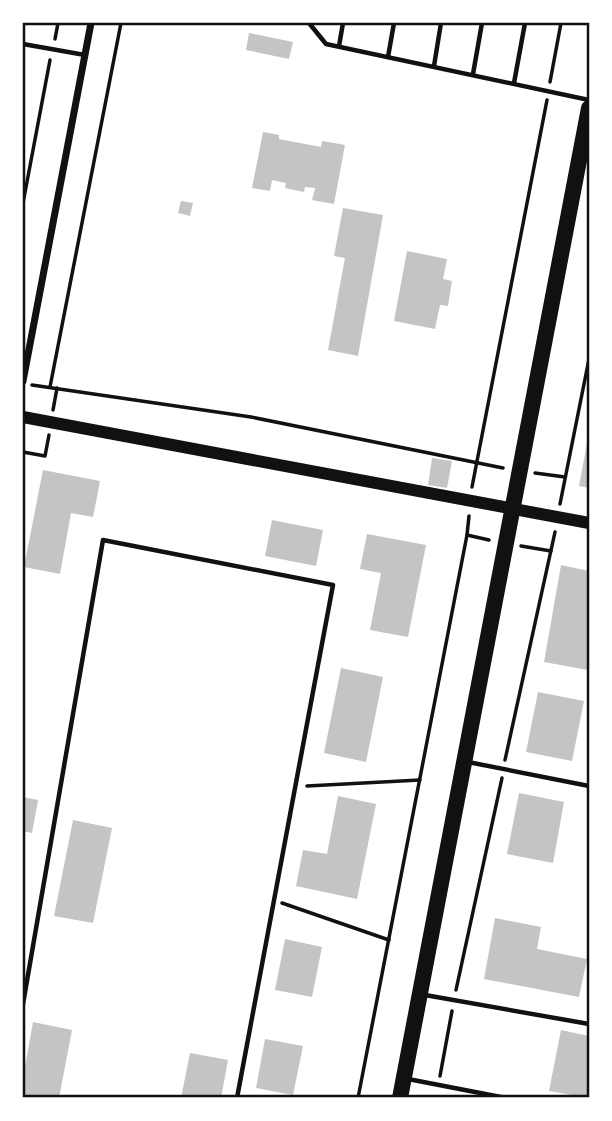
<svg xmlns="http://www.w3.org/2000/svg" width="612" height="1121" font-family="'Sofia Sans Condensed',sans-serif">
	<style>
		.building { fill: #c4c4c4 }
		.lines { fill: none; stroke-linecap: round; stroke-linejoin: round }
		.path { stroke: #111; stroke-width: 3.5 }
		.service { stroke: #111; stroke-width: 4.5 }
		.minor { stroke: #111; stroke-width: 7 }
		.tertiary { stroke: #111; stroke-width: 12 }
		.primary { stroke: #111; stroke-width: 16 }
		.neatline { fill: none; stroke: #111; stroke-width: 2.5 }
	</style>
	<rect width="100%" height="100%" fill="#fff"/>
	<g class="building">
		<path d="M249,33L293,42L289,59L246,50Z"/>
		<path d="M263,132L279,135V139L321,147L322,141L345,145L334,204L312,200L315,188L305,187L304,192L285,188L286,183L272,180L270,191L252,188Z"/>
		<path d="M181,201L193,203L190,216L178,213Z"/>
		<path d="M343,208L383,215L358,356L328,350L345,258L334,256Z"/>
		<path d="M407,251L447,259L443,279L452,281L448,306L440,305L435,329L394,321Z"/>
		<path d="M588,438H589V488L579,486Z"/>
		<path d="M432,458L452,461L447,488L428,485Z"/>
		<path d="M43,470L100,481L93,517L71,513L60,574L24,567Z"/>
		<path d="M272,520L323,530L316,566L265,556Z"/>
		<path d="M367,534L426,545L408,637L370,630L381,573L360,569Z"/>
		<path d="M561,565L589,571L588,670L544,662Z"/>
		<path d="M341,668L383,677L366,762L324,753Z"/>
		<path d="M538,692L584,701L572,761L526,752Z"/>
		<path d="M519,793L564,802L553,863L507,854Z"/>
		<path d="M338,796L376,804L357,899L296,886L303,850L327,854Z"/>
		<path d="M23,797L38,800L32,833L23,831Z"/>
		<path d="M73,820L112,828L93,923L54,916Z"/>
		<path d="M495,918L541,927L537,949L587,959L579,997L484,979Z"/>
		<path d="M285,939L322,947L312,997L275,990Z"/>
		<path d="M33,1022L72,1030L59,1098H23V1078Z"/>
		<path d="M561,1030L589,1036V1098L549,1091Z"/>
		<path d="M265,1039L303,1046L293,1095L256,1088Z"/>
		<path d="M190,1053L228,1060L221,1098H181Z"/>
	</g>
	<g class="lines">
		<g class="path">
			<path d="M55,39L58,23"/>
			<path d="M550,82L561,23"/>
			<path d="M23,203L50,60"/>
			<path d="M32,385L251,417L503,468"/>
			<path d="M50,387L121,23"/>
			<path d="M53,410L57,388"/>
			<path d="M23,452L45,456L49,435"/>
			<path d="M535,473L565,477"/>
			<path d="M472,487L547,100"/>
			<path d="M560,504L589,359"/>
			<path d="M467,535L489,540"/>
			<path d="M521,546L551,551"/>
			<path d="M505,760L555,532"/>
			<path d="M307,786L420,780"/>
			<path d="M282,903L389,940"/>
			<path d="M456,990L502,778"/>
			<path d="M440,1076L452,1011"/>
			<path d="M358,1098L467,535L469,516"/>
		</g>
		<g class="service">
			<path d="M309,23L326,44L589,100"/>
			<path d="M23,44L85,55"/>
			<path d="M339,46L343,23"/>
			<path d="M388,57L394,23"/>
			<path d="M434,66L441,23"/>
			<path d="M473,74L482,23"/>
			<path d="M514,83L525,23"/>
			<path d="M468,762L589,786"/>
			<path d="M425,995L589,1024"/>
			<path d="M23,1004L103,540L333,585L237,1098"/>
			<path d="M408,1079L506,1098"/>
		</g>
		<path class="minor" d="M23,381L91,23"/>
		<path class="tertiary" d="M23,417L589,523"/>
		<path class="primary" d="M400,1098L589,108"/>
	</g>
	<rect width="612" height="1121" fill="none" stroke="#ffffff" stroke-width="49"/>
	<rect x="24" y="24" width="564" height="1072" class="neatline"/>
</svg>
